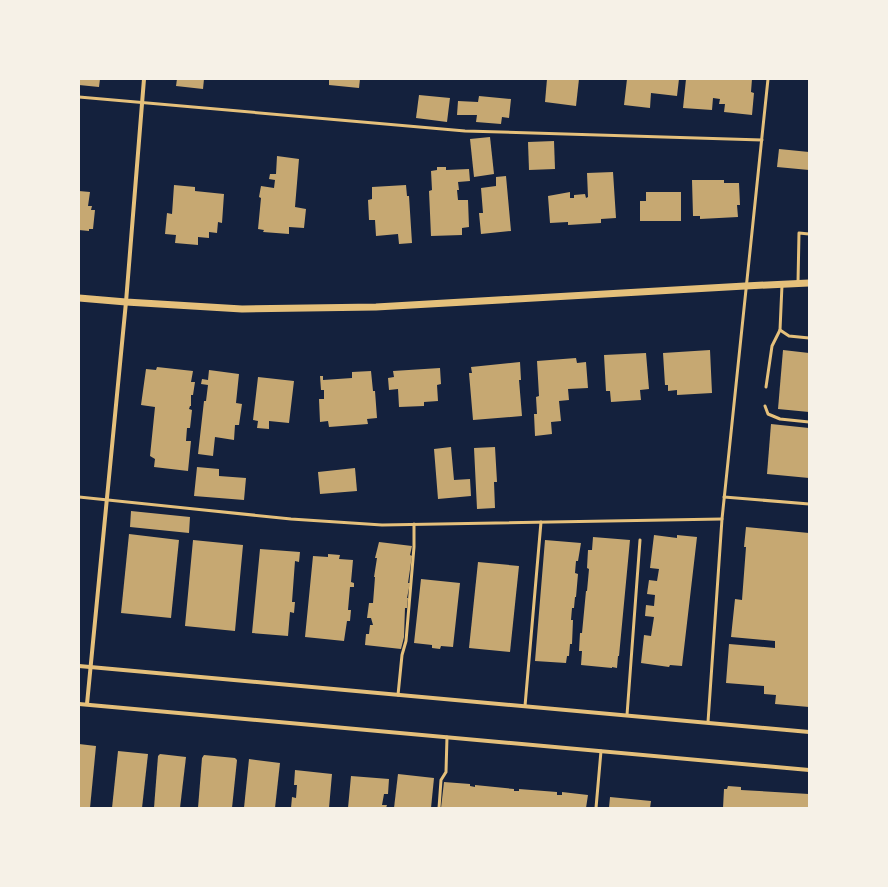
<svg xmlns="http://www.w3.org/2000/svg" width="888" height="887" font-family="Rubik,sans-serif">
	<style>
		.building { fill: #c6a872 }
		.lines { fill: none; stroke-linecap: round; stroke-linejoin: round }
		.service { stroke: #e5c07b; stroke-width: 3 }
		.minor { stroke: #e5c07b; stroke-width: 4 }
		.tertiary { stroke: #e5c07b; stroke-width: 7 }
	</style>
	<rect width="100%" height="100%" fill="#14213d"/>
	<g class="building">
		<path d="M79,79H100L99,87L79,85Z"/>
		<path d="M177,79H204L203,89L176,86Z"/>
		<path d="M329,79H360L359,88L329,85Z"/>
		<path d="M547,79H579L576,106L545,102Z"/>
		<path d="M627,79H679L677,96L651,93L650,108L624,105Z"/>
		<path d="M686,79H752L751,92L754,93L752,115L724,112L725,104H719L720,99L713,98L712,110L683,108Z"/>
		<path d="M419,95L450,98L447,122L416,118Z"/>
		<path d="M479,96L511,99L509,118L502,117L501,124L476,122L477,115H457L458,101L478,102Z"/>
		<path d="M490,137L494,174L474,177L470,139Z"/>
		<path d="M554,141L555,169L529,170L528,142Z"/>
		<path d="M779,149L809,152V170L777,167Z"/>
		<path d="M277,156L299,159L295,207L306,209L304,228L289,227V234L263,232L264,230L258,229L261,198L259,197L261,186L274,188L275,180L269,179L270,174H276Z"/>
		<path d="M437,167H446V170L469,169L470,181L458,182L459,190H457L458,200H468L469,227L462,228V235L431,236L429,191L432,190L431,171L437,170Z"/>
		<path d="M613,172L616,218L601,219V223L568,225V222L550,223L548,196L570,192V198H574V195L585,194L586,198L588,197L587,173Z"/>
		<path d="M506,176L511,231L481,234L479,213H483L481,188L496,186V177Z"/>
		<path d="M692,180H724V183H739L740,205H737L738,217L700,219V216H693Z"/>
		<path d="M174,185L195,187V191L224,194L222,223L218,222L217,233L209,232V238L198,237V245L175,243L176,235L165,234L167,213L172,214Z"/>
		<path d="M406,185L407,196H409L412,243L399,244L398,234L376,236L375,220H369L368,200L372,199V187Z"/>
		<path d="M79,191L90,192L88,206H92L91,210H95L93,229H89V231L79,230Z"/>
		<path d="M646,192H681V221H640V201H646Z"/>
		<path d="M710,350L712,393L677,395V390L668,391V385H665L663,353Z"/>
		<path d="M783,350L809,353V412L778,409Z"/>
		<path d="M646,353L649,389L640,390L641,400L611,402L610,391H606L604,355Z"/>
		<path d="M576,358L577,363L586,362L588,388L568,389L569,400L559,401L561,421L551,422L552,434L535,436L534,414H537L536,397L539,396L537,361Z"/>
		<path d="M520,362L521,380H519L522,416L473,420L469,373H472L471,367Z"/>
		<path d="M157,367L193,371L191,382H195L193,395H191V406H190L189,409L192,410L190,428H187L186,441H191L188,471L154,467L155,459L150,456L155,407L141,405L146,369L156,370Z"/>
		<path d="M440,368L441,384L437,385L438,401L424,402V406L399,407L398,389L389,390L388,378L394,377L393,371Z"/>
		<path d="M209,370L239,374L236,403L242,404L239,425H235L234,440L215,437L213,456L198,454L204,401H206L208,385L201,384L202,379L208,380Z"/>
		<path d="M371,371L373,391H375L377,418L367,419L368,424L329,427L328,421L320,422L319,399H324V390H321L320,376H323V380L352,378V372Z"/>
		<path d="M258,377L294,381L289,423L269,421V429L257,428L258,421L253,420Z"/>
		<path d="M771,424L809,428V478L767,474Z"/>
		<path d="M451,447L454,480L470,479L471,496L438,499L434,449Z"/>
		<path d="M495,447L497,482H494L495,508L477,509L474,448Z"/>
		<path d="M197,467L219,469V476L246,478L244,500L194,496Z"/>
		<path d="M355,468L357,491L320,494L318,472Z"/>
		<path d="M131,511L190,517L189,533L130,527Z"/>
		<path d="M746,527L809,533V707L775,704L776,695L764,694V686L726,683L729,644L775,648V641L731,637L735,599L742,600L746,547H744Z"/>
		<path d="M129,534L179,540L171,618L121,613Z"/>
		<path d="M654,535L677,538V535L697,537L682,666L670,665L669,667L641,663L644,635L651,636L654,617L645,616L646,605L654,606L655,595L647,594L649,580L657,581L659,569L650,568Z"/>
		<path d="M593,537L630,540L619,656H618L617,668L612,667V668L581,665L582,651H579L580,633H582L586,591H587L589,569L587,568L588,550H592Z"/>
		<path d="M193,540L243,545L235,631L185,626Z"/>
		<path d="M545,540L581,543L578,561H576L575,573L578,574L576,597H575L574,608H572L571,620H573L572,644H570L569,656H567L566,663L535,661Z"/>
		<path d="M379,542L412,546L410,555L412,556L408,583H410L407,598H408L407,608H405L404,637L401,649L365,645L366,634H369L370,625H373L371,618H367L369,603H373L375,577H374L377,558H375Z"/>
		<path d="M260,549L300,552L299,562L295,561L292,602H295L294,613L290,612L288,636L252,633Z"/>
		<path d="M328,554L340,555L339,559L353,560L351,582L354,583V587H350L348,610H351L350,621H347L344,641L305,637L313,556L328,557Z"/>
		<path d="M478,562L519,566L510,652L469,648Z"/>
		<path d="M421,579L460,583L453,647L441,646L440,649L432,648V645L414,643Z"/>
		<path d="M79,744L96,746L90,808H79Z"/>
		<path d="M118,751L148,754L142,808H112Z"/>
		<path d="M160,754L186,757L180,808H154L158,756Z"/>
		<path d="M204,755L235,758L237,760L232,808H198L202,758Z"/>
		<path d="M249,759L280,763L275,808H244Z"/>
		<path d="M295,770L332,774L329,808H291L292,797L296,798L297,785H294Z"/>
		<path d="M398,774L434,778L431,808H394Z"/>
		<path d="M351,776L389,779L388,794H384L382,805H387L386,808H348Z"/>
		<path d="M444,782L470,784V786L475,787V785L514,789V791H519V789L557,792V795H562V792L588,795L586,808H441Z"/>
		<path d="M728,786L741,787V790L809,794V808H723L724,789H727Z"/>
		<path d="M610,797L651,801L650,808H609Z"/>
	</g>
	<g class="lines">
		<g class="service">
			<path d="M79,97L465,131L762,140"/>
			<path d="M798,283L799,233L809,234"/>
			<path d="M782,285L780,330L789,336L809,338"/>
			<path d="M766,387L772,346L780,330"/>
			<path d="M765,406L768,414L780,419L809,422"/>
			<path d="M79,497L291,519L382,525L722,519"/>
			<path d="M724,497L809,504"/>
			<path d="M398,695L402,655L406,641L414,547V524"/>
			<path d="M525,706L541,522"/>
			<path d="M627,715L640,540"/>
			<path d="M708,722L722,519L768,79"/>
			<path d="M439,808L441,780L446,772L447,737"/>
			<path d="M596,808L601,751"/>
		</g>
		<g class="minor">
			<path d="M79,666L809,732"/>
			<path d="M79,704L809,770"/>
			<path d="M87,704L126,302L144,79"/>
		</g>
		<path class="tertiary" d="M79,298L126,302L242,309L376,307L745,286L809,283"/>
	</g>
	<rect width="888" height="887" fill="none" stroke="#f6f1e7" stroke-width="160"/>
</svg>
